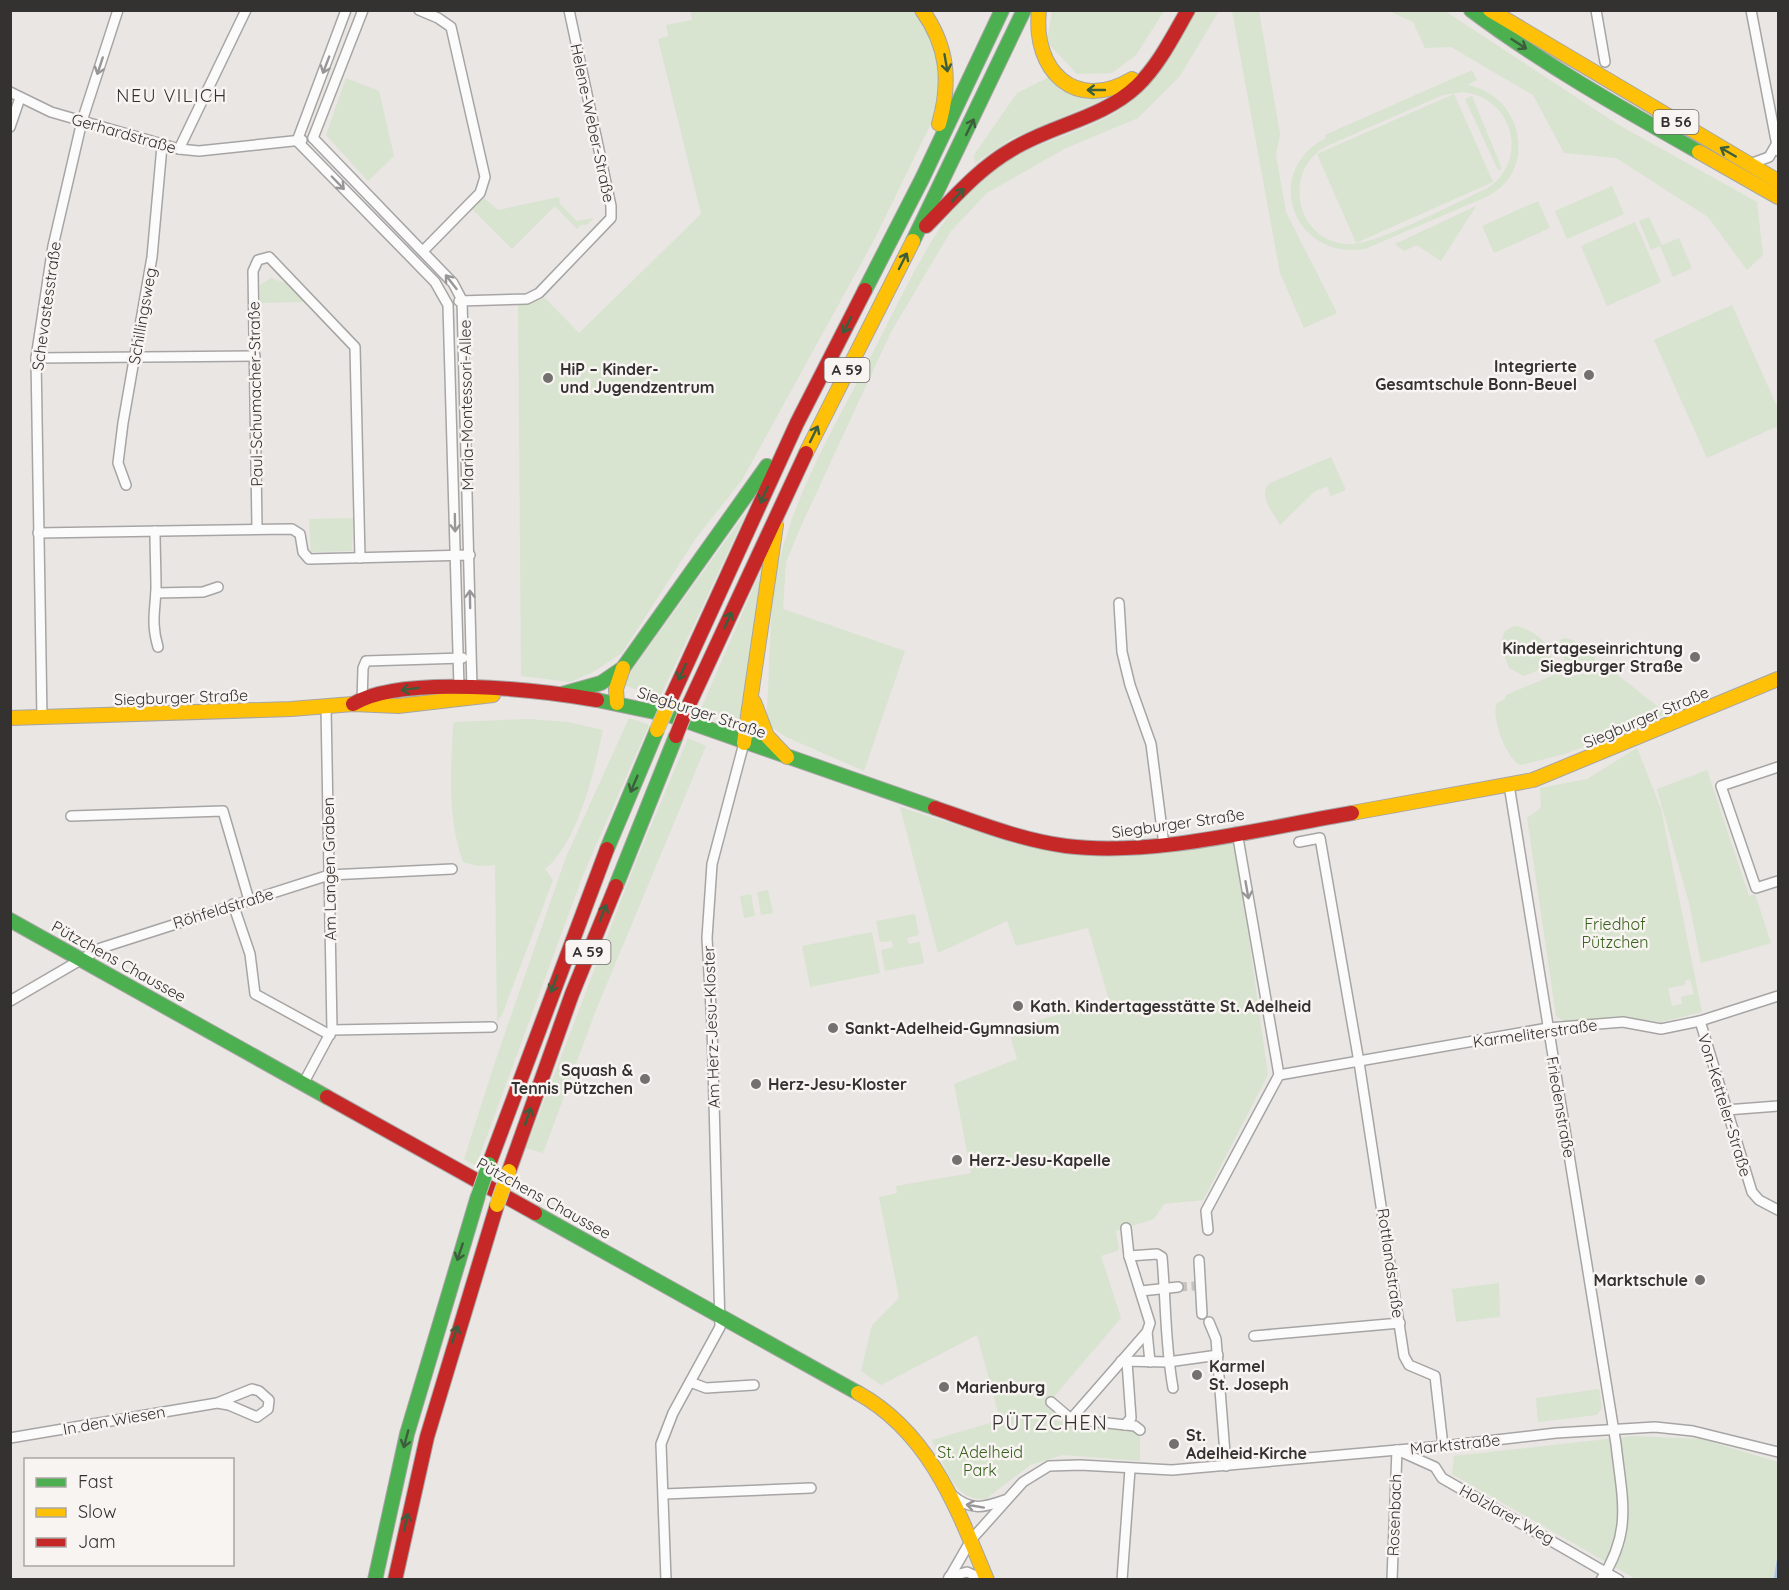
<svg xmlns="http://www.w3.org/2000/svg" width="1789" height="1590" font-family="Quicksand,sans-serif">
	<style>
		.green { fill: #d8e4cf; fill-rule: evenodd }
		.lines { fill: none; stroke-linecap: round; stroke-linejoin: round }
		.stream { stroke: #acc8e6; stroke-width: 3 }
		.street-tunnel { stroke: #c5c2c0; stroke-width: 9; stroke-dasharray: 9 4.5; stroke-linecap: butt }
		.street-casing { stroke: #a7a5a4; stroke-width: 12 }
		.fast-casing { stroke: #a7a5a4; stroke-width: 16 }
		.slow-casing { stroke: #a7a5a4; stroke-width: 16 }
		.jam-casing { stroke: #a7a5a4; stroke-width: 16 }
		.street { stroke: #fcfbfb; stroke-width: 9 }
		.fast { stroke: #4caf50; stroke-width: 14 }
		.slow { stroke: #ffc107; stroke-width: 14 }
		.jam { stroke: #c62828; stroke-width: 14 }
		.fast-bridge-casing { stroke: #c3c2c1; stroke-width: 16; stroke-linecap: butt }
		.slow-bridge-casing { stroke: #c3c2c1; stroke-width: 16; stroke-linecap: butt }
		.jam-bridge-casing { stroke: #c3c2c1; stroke-width: 16; stroke-linecap: butt }
		.fast-bridge { stroke: #4caf50; stroke-width: 14 }
		.slow-bridge { stroke: #ffc107; stroke-width: 14 }
		.jam-bridge { stroke: #c62828; stroke-width: 14 }
		.oneway { stroke: #3c5e3c }
		.oneway2 { stroke: #989696 }
		.poi-dot { fill: #737170; stroke: #f8f4f1; stroke-width: 2 }
		.labels { text-anchor: middle; stroke-width: 5; stroke-linejoin: round; paint-order: stroke }
		.shield { fill: #f8f4f1; stroke: #6e6c6b; stroke-width: 1.5 }
		.shield-label { font-size: 15px; font-weight: bold; fill: #333231 }
		.street-label { font-size: 16px; fill: #333231; stroke: #f8f4f1 }
		.poi-label { font-size: 16px; font-weight: bold; fill: #333231; stroke: #f8f4f1; text-anchor: start }
		.park-label { font-size: 16px; fill: #39611e; stroke: #f8f4f1 }
		.neighbourhood-label { font-size: 18px; letter-spacing: 1.5px; fill: #333231; stroke: #f8f4f1 }
		.quarter-label { font-size: 20px; letter-spacing: 1.5px; fill: #333231; stroke: #f8f4f1 }
	</style>
	<rect width="100%" height="100%" fill="#e9e6e4"/>
	<g class="green">
		<path d="M690,10L916,11L942,63V101L874,240L742,480L696,538L622,653L595,671L571,682L521,676L518,305L545,298L579,333L701,214L658,39L668,36L666,25L692,20Z"/>
		<path d="M1052,11H1164L1136,55L1112,73L1077,74L1047,42Z"/>
		<path d="M1197,11H1219L1180,76L1138,118L1066,148L987,193L951,231L891,332L801,526L786,562L783,609L905,651L864,771L784,736L766,723C771,665 767,603 783,547C802,480 840,416 872,354C901,299 935,219 982,178C1017,147 1067,138 1108,117C1145,98 1174,44 1197,11Z"/>
		<path d="M1232,11H1259L1280,134L1276,155L1286,212L1337,313L1304,328L1280,273Z"/>
		<path d="M1389,11H1445L1617,124L1757,202L1763,255L1747,270L1708,217L1616,158L1564,153L1533,95L1451,47L1425,48L1413,22Z"/>
		<path d="M1472,70L1477,80L1467,85C1522,94 1540,171 1486,197L1365,249C1293,261 1261,171 1326,138L1325,135ZM1462,92C1513,96 1531,161 1486,189C1457,202 1378,244 1351,244C1295,245 1280,168 1329,145L1443,95Z"/>
		<path d="M1049,77L1104,99L1011,139L975,163L974,155L1017,93Z"/>
		<path d="M346,78L379,91L394,156L368,181L326,135Z"/>
		<path d="M1454,94L1493,182L1356,243L1317,154Z"/>
		<path d="M1472,96L1502,169L1498,170L1465,99Z"/>
		<path d="M1612,186L1624,214L1567,239L1555,211Z"/>
		<path d="M559,197L560,204L577,221L594,218L587,225H581L577,229L555,206L512,249L472,209L484,198L498,210Z"/>
		<path d="M1538,201L1550,228L1494,253L1482,226Z"/>
		<path d="M1476,206L1441,261L1417,245L1404,251L1395,244Z"/>
		<path d="M1649,217L1662,245L1679,238L1692,268L1673,277L1660,246L1651,250L1639,221Z"/>
		<path d="M1635,222L1661,282L1607,306L1581,246Z"/>
		<path d="M271,278L285,283L304,302L260,303V285Z"/>
		<path d="M1732,305L1778,409V426L1707,458L1654,340Z"/>
		<path d="M1331,457L1346,490L1331,496L1327,486L1314,492L1280,525C1273,512 1257,495 1270,483Z"/>
		<path d="M747,511L659,699L622,684Z"/>
		<path d="M353,518L352,551L311,552L309,519Z"/>
		<path d="M770,549L740,722L700,711Z"/>
		<path d="M1514,626C1529,627 1551,643 1552,658L1546,667L1524,676L1509,668L1500,644L1505,631Z"/>
		<path d="M1565,638L1571,639L1595,657V661L1572,666L1565,663L1560,640Z"/>
		<path d="M1609,668L1667,714L1565,754L1521,765C1507,762 1490,714 1497,703L1505,699L1506,695L1556,674L1571,676Z"/>
		<path d="M629,718L649,725L583,875L476,1166L464,1159L495,1062L566,857Z"/>
		<path d="M529,719L568,722L603,730C594,771 579,841 545,869L553,880L502,1015L497,1021L495,865L478,866L463,862C447,817 451,772 453,726L454,722Z"/>
		<path d="M688,738L706,746L596,1010L543,1153L526,1148L637,859Z"/>
		<path d="M1637,748L1661,809L1702,1012L1661,1022L1619,1016L1565,1022L1556,1016L1527,818L1541,808L1540,788L1587,779ZM1690,979L1694,994L1681,997L1682,1004L1672,1006L1668,988L1685,985V981Z"/>
		<path d="M1707,770L1749,896L1755,894L1771,943L1701,963L1689,903L1657,789Z"/>
		<path d="M900,807L1013,843L1060,852L1109,857L1235,840L1268,1075L1203,1200L1164,1204L1154,1219L1116,1231L1119,1250L1101,1256L1121,1318L1052,1399L1065,1418L1015,1414L999,1416L977,1335L881,1385L861,1371L872,1325L899,1298L879,1197L897,1193L896,1186L971,1173L954,1084L1017,1059L1008,1029L1109,1000L1088,928L1016,946L1007,921L938,953Z"/>
		<path d="M768,890L773,913L761,915L757,892Z"/>
		<path d="M751,894L755,916L744,918L740,896Z"/>
		<path d="M915,914L919,935L907,938L909,944L920,942L924,963L885,971L881,950L893,947L892,941L880,942L876,921Z"/>
		<path d="M872,932L880,973L810,987L802,946Z"/>
		<path d="M1499,1283L1500,1317L1456,1322L1452,1289Z"/>
		<path d="M1599,1389L1602,1408L1597,1415L1538,1422L1536,1398Z"/>
		<path d="M1014,1416L1140,1430V1461L1063,1455L1030,1465L986,1499C953,1502 945,1465 932,1440Z"/>
		<path d="M1633,1436L1701,1439L1778,1462V1550L1773,1579H1636L1452,1474L1454,1456Z"/>
	</g>
	<g class="lines">
		<path class="stream" d="M1775,1580L1778,1561"/>
		<path class="street-tunnel" d="M1178,1287L1196,1286"/>
		<g class="street-casing">
			<g id="street">
				<path d="M419,10L438,18L451,27L485,177L480,193L423,251"/>
				<path d="M1596,10L1605,62"/>
				<path d="M1751,10L1778,151"/>
				<path d="M10,92L51,112L179,149L199,151L302,140"/>
				<path d="M10,127L20,98"/>
				<path d="M313,138L453,283L462,300L472,688"/>
				<path d="M313,138L363,10"/>
				<path d="M297,141L435,282L448,305L459,687"/>
				<path d="M297,141L346,10"/>
				<path d="M179,149L246,10"/>
				<path d="M1750,164L1769,157L1777,143"/>
				<path d="M459,301L527,299L539,293L611,218V206L569,10"/>
				<path d="M36,358L255,356"/>
				<path d="M126,485L118,463L123,423L152,257L162,146"/>
				<path d="M257,528L253,271L258,260L269,257L355,347L360,558"/>
				<path d="M155,531C155,550 156,570 156,589C155,612 151,623 158,647"/>
				<path d="M38,533L292,529L300,534L303,552L309,559L470,555"/>
				<path d="M156,593L203,592L218,587"/>
				<path d="M1119,603L1122,652L1130,685L1151,744L1164,845"/>
				<path d="M362,703L363,668L366,661L463,658"/>
				<path d="M42,718L36,358L53,246L82,121L118,10"/>
				<path d="M1778,767L1721,786L1756,888L1778,881"/>
				<path d="M1509,785L1616,1444C1622,1499 1633,1531 1601,1580"/>
				<path d="M71,816L223,811L249,900"/>
				<path d="M1299,842L1320,838L1359,1062L1404,1356L1409,1365L1435,1376L1443,1446"/>
				<path d="M233,904L250,954L255,994L330,1035"/>
				<path d="M10,1001L101,948L329,875L452,869"/>
				<path d="M1700,1021L1752,1192L1759,1200L1778,1210"/>
				<path d="M332,1030L492,1027"/>
				<path d="M1279,1075L1548,1028L1623,1022L1661,1029L1700,1021L1778,996"/>
				<path d="M303,1084L332,1030L326,707"/>
				<path d="M1726,1110L1778,1106"/>
				<path d="M1208,1230L1206,1211L1279,1075L1237,832"/>
				<path d="M1129,1256L1157,1254L1162,1257C1166,1302 1165,1344 1173,1388"/>
				<path d="M1199,1260L1202,1314"/>
				<path d="M1141,1291L1178,1287"/>
				<path d="M1209,1322L1216,1339L1226,1466"/>
				<path d="M1147,1332L1150,1362"/>
				<path d="M1254,1336L1400,1323"/>
				<path d="M1121,1361L1168,1362L1218,1355"/>
				<path d="M690,1382L706,1388L754,1385"/>
				<path d="M1051,1402L1071,1419"/>
				<path d="M1071,1419L1147,1332L1150,1323L1129,1256L1126,1228"/>
				<path d="M1071,1419L1135,1426L1140,1430"/>
				<path d="M1125,1425L1131,1418L1127,1362"/>
				<path d="M10,1438L217,1403L252,1389L259,1391L269,1400L268,1409L257,1417L229,1405L217,1403"/>
				<path d="M1397,1450L1435,1467L1442,1478L1619,1580"/>
				<path d="M664,1494L811,1488"/>
				<path d="M952,1495C971,1511 983,1508 1005,1500"/>
				<path d="M949,1577L967,1572L985,1580"/>
				<path d="M666,1580L661,1444L673,1413L720,1327L712,1026L707,938L712,864L744,743"/>
				<path d="M948,1580L971,1540L1023,1482L1049,1466L1080,1465L1172,1470L1443,1446L1556,1433L1655,1427L1693,1431L1778,1452"/>
				<path d="M1122,1580L1130,1469"/>
				<path d="M1392,1580L1397,1450"/>
			</g>
		</g>
		<g class="fast-casing">
			<g id="fast">
				<path d="M1471,10C1543,64 1621,108 1699,152"/>
				<path d="M913,241L1024,10"/>
				<path d="M865,290L922,179L1002,10"/>
				<path d="M562,694L601,683L623,668L767,466"/>
				<path d="M597,700L669,715L935,808"/>
				<path d="M607,849L657,730"/>
				<path d="M616,886L676,736"/>
				<path d="M10,920L327,1097"/>
				<path d="M535,1213L858,1393"/>
				<path d="M375,1580L407,1434L478,1196"/>
			</g>
		</g>
		<g class="slow-casing">
			<g id="slow">
				<path d="M922,10C948,46 951,82 939,124"/>
				<path d="M1039,10C1032,70 1075,113 1132,79"/>
				<path d="M1490,10L1778,181"/>
				<path d="M1699,152L1778,197"/>
				<path d="M806,453L913,241"/>
				<path d="M754,702L767,736L787,757"/>
				<path d="M617,703L616,689L623,668"/>
				<path d="M10,718L291,709L353,704L398,706L493,695"/>
				<path d="M744,743L776,525"/>
				<path d="M1352,813L1533,780L1778,679"/>
				<path d="M858,1393C930,1433 957,1508 987,1580"/>
			</g>
		</g>
		<g class="jam-casing">
			<g id="jam">
				<path d="M926,226C953,199 978,169 1011,150C1051,125 1102,119 1137,86C1159,65 1173,36 1188,10"/>
				<path d="M353,704C402,674 540,690 597,700"/>
				<path d="M668,705L797,423L865,290"/>
				<path d="M686,711L806,453"/>
				<path d="M935,808C978,823 1021,840 1066,846C1155,857 1263,828 1352,813"/>
				<path d="M327,1097L535,1213"/>
				<path d="M489,1164L607,849"/>
				<path d="M509,1171L572,994L616,886"/>
				<path d="M395,1580L427,1437L497,1205"/>
			</g>
		</g>
		<use href="#street" class="street"/>
		<use href="#fast" class="fast"/>
		<use href="#slow" class="slow"/>
		<use href="#jam" class="jam"/>
		<g class="fast-bridge-casing">
			<path id="fast-bridge" d="M478,1196L489,1164"/>
		</g>
		<g class="slow-bridge-casing">
			<g id="slow-bridge">
				<path d="M657,730L668,705"/>
				<path d="M497,1205L509,1171"/>
			</g>
		</g>
		<g class="jam-bridge-casing">
			<path id="jam-bridge" d="M676,736L686,711"/>
		</g>
		<use href="#fast-bridge" class="fast-bridge"/>
		<use href="#slow-bridge" class="slow-bridge"/>
		<use href="#jam-bridge" class="jam-bridge"/>
	</g>
	<defs><path id="oneway-shaft" d="M-6 0H5M1.5-3L5.5 0L1.5 3" fill="none" stroke-width="1.6" stroke-linecap="round" stroke-linejoin="round" transform="scale(1.5)"/></defs>
	<g class="oneway">
		<use href="#oneway-shaft" transform="translate(1519 44) rotate(33)"/>
		<use href="#oneway-shaft" transform="translate(946 63) rotate(80)"/>
		<use href="#oneway-shaft" transform="translate(1096 90) rotate(-180)"/>
		<use href="#oneway-shaft" transform="translate(970 127) rotate(-64)"/>
		<use href="#oneway-shaft" transform="translate(1728 152) rotate(-150)"/>
		<use href="#oneway-shaft" transform="translate(958 195) rotate(-47)"/>
		<use href="#oneway-shaft" transform="translate(903 261) rotate(-63)"/>
		<use href="#oneway-shaft" transform="translate(847 325) rotate(117)"/>
		<use href="#oneway-shaft" transform="translate(814 434) rotate(-64)"/>
		<use href="#oneway-shaft" transform="translate(764 495) rotate(115)"/>
		<use href="#oneway-shaft" transform="translate(728 620) rotate(-66)"/>
		<use href="#oneway-shaft" transform="translate(682 672) rotate(115)"/>
		<use href="#oneway-shaft" transform="translate(410 689) rotate(173)"/>
		<use href="#oneway-shaft" transform="translate(634 784) rotate(113)"/>
		<use href="#oneway-shaft" transform="translate(603 913) rotate(-69)"/>
		<use href="#oneway-shaft" transform="translate(554 984) rotate(111)"/>
		<use href="#oneway-shaft" transform="translate(528 1116) rotate(-71)"/>
		<use href="#oneway-shaft" transform="translate(460 1252) rotate(108)"/>
		<use href="#oneway-shaft" transform="translate(455 1334) rotate(-72)"/>
		<use href="#oneway-shaft" transform="translate(406 1439) rotate(105)"/>
		<use href="#oneway-shaft" transform="translate(406 1522) rotate(-78)"/>
	</g>
	<g class="oneway2">
		<use href="#oneway-shaft" transform="translate(326 65) rotate(111)"/>
		<use href="#oneway-shaft" transform="translate(100 66) rotate(108)"/>
		<use href="#oneway-shaft" transform="translate(338 183) rotate(46)"/>
		<use href="#oneway-shaft" transform="translate(451 282) rotate(-128)"/>
		<use href="#oneway-shaft" transform="translate(455 523) rotate(89)"/>
		<use href="#oneway-shaft" transform="translate(470 599) rotate(-91)"/>
		<use href="#oneway-shaft" transform="translate(1247 890) rotate(80)"/>
		<use href="#oneway-shaft" transform="translate(975 1506) rotate(-170)"/>
	</g>
	<g class="poi-dot">
		<circle cx="1589" cy="375" r="6"/>
		<circle cx="548" cy="378" r="6"/>
		<circle cx="1695" cy="657" r="6"/>
		<circle cx="1018" cy="1006" r="6"/>
		<circle cx="833" cy="1028" r="6"/>
		<circle cx="645" cy="1079" r="6"/>
		<circle cx="756" cy="1084" r="6"/>
		<circle cx="957" cy="1160" r="6"/>
		<circle cx="1700" cy="1280" r="6"/>
		<circle cx="1197" cy="1375" r="6"/>
		<circle cx="944" cy="1387" r="6"/>
		<circle cx="1174" cy="1444" r="6"/>
	</g>
	<g class="labels">
		<g class="shield">
			<rect x="1653.5" y="110" width="45" height="24" rx="4.5"/>
			<rect x="824.5" y="358" width="45" height="24" rx="4.5"/>
			<rect x="565.5" y="940" width="45" height="24" rx="4.5"/>
		</g>
		<g class="shield-label">
			<text x="1676" y="127">B 56</text>
			<text x="847" y="375">A 59</text>
			<text x="588" y="957">A 59</text>
		</g>
		<g class="street-label">
			<text transform="translate(593 123) rotate(78)" y="6">Helene-Weber-Straße</text>
			<text transform="translate(124 133) rotate(16)" y="6">Gerhardstraße</text>
			<text transform="translate(46 306) rotate(-82)" y="6">Schevastesstraße</text>
			<text transform="translate(142 316) rotate(-80)" y="6">Schillingsweg</text>
			<text transform="translate(255 394) rotate(-91)" y="6">Paul-Schumacher-Straße</text>
			<text transform="translate(466 405) rotate(-91)" y="6">Maria-Montessori-Allee</text>
			<text transform="translate(181 697) rotate(-2)" y="6">Siegburger Straße</text>
			<text transform="translate(702 712) rotate(18)" y="6">Siegburger Straße</text>
			<text transform="translate(1646 717) rotate(-23)" y="6">Siegburger Straße</text>
			<text transform="translate(1178 823) rotate(-8)" y="6">Siegburger Straße</text>
			<text transform="translate(329 869) rotate(-91)" y="6">Am Langen Graben</text>
			<text transform="translate(223 908) rotate(-17)" y="6">Röhfeldstraße</text>
			<text transform="translate(119 961) rotate(29)" y="6">Pützchens Chaussee</text>
			<text transform="translate(711 1027) rotate(-92)" y="6">Am Herz-Jesu-Kloster</text>
			<text transform="translate(1535 1033) rotate(-8)" y="6">Karmeliterstraße</text>
			<text transform="translate(1725 1105) rotate(73)" y="6">Von-Ketteler-Straße</text>
			<text transform="translate(1561 1107) rotate(80)" y="6">Friedenstraße</text>
			<text transform="translate(544 1198) rotate(29)" y="6">Pützchens Chaussee</text>
			<text transform="translate(1391 1263) rotate(82)" y="6">Rottlandstraße</text>
			<text transform="translate(114 1420) rotate(-10)" y="6">In den Wiesen</text>
			<text transform="translate(1455 1444) rotate(-6)" y="6">Marktstraße</text>
			<text transform="translate(1507 1514) rotate(29)" y="6">Holzlarer Weg</text>
			<text transform="translate(1394 1515) rotate(-88)" y="6">Rosenbach</text>
		</g>
		<g class="poi-label">
			<text x="1577" y="372" text-anchor="end">Integrierte<tspan x="1577" dy="18">Gesamtschule Bonn-Beuel</tspan></text>
			<text x="560" y="375">HiP – Kinder-<tspan x="560" dy="18">und Jugendzentrum</tspan></text>
			<text x="1683" y="654" text-anchor="end">Kindertageseinrichtung<tspan x="1683" dy="18">Siegburger Straße</tspan></text>
			<text x="1030" y="1012">Kath. Kindertagesstätte St. Adelheid</text>
			<text x="845" y="1034">Sankt-Adelheid-Gymnasium</text>
			<text x="633" y="1076" text-anchor="end">Squash &amp;<tspan x="633" dy="18">Tennis Pützchen</tspan></text>
			<text x="768" y="1090">Herz-Jesu-Kloster</text>
			<text x="969" y="1166">Herz-Jesu-Kapelle</text>
			<text x="1688" y="1286" text-anchor="end">Marktschule</text>
			<text x="1209" y="1372">Karmel<tspan x="1209" dy="18">St. Joseph</tspan></text>
			<text x="956" y="1393">Marienburg</text>
			<text x="1186" y="1441">St.<tspan x="1186" dy="18">Adelheid-Kirche</tspan></text>
		</g>
		<g class="park-label">
			<text x="1615" y="930">Friedhof<tspan x="1615" dy="18">Pützchen</tspan></text>
			<text x="980" y="1458">St. Adelheid<tspan x="980" dy="18">Park</tspan></text>
		</g>
		<g class="neighbourhood-label">
			<text x="172" y="102">NEU VILICH</text>
		</g>
		<g class="quarter-label">
			<text x="1050" y="1430">PÜTZCHEN</text>
		</g>
	</g>
	<rect width="1789" height="1590" fill="none" stroke="#333231" stroke-width="24"/>
	<rect x="24" y="1458" width="210" height="108" fill="#f8f4f1" stroke="#a9a6a4" stroke-width="1.5"/>
	<rect x="36" y="1478" width="30" height="9" fill="#4caf50" stroke="#a9a6a4" stroke-width="1.5"/>
	<text x="78" y="1488" font-size="18" fill="#333231">Fast</text>
	<rect x="36" y="1508" width="30" height="9" fill="#ffc107" stroke="#a9a6a4" stroke-width="1.5"/>
	<text x="78" y="1518" font-size="18" fill="#333231">Slow</text>
	<rect x="36" y="1538" width="30" height="9" fill="#c62828" stroke="#a9a6a4" stroke-width="1.5"/>
	<text x="78" y="1548" font-size="18" fill="#333231">Jam</text>
</svg>
